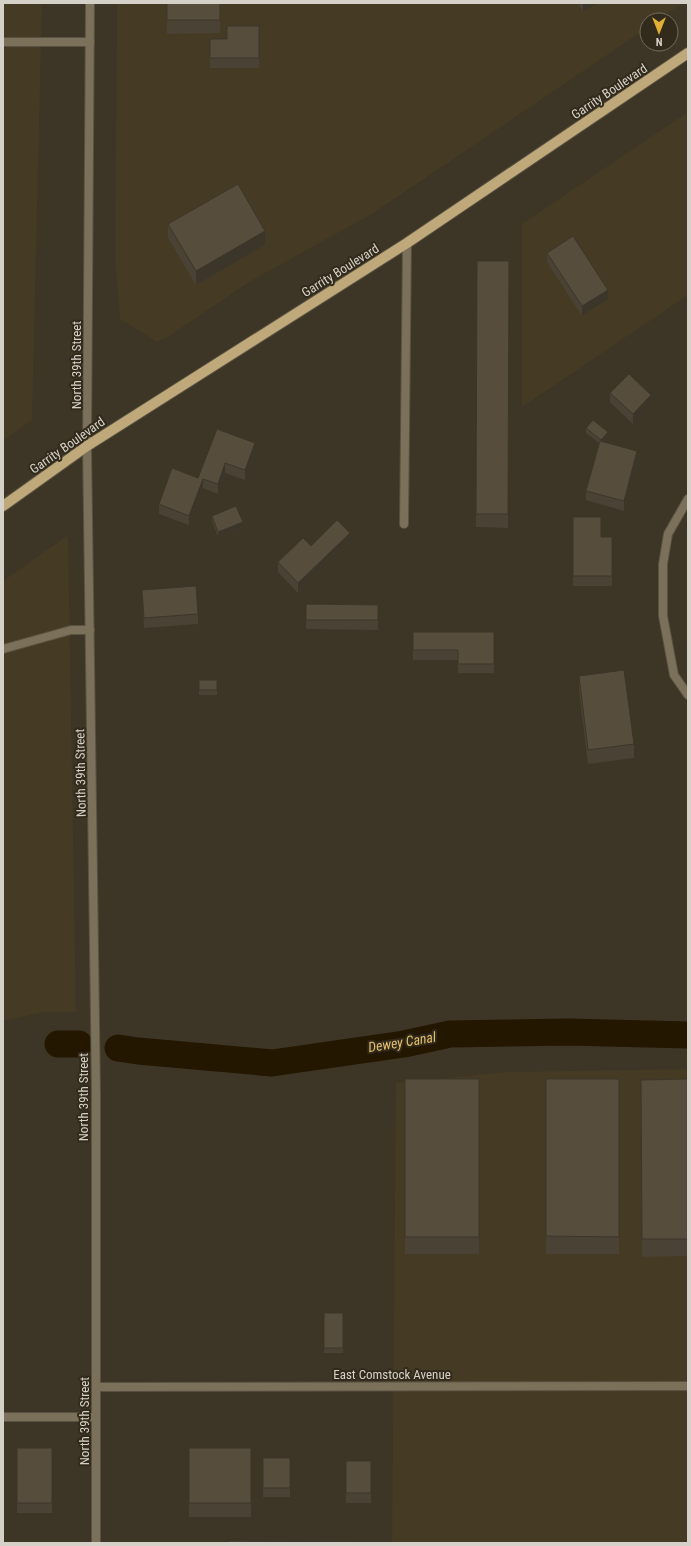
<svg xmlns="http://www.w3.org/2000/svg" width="691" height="1546" font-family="'Roboto Condensed',sans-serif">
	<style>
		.built { fill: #453a23 }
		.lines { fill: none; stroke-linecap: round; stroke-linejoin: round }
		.canal { stroke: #241700; stroke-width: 27 }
		.service-casing { stroke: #595142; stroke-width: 10 }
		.minor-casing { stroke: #595142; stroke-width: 10 }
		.primary-casing { stroke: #595142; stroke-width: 12 }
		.service { stroke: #7b705a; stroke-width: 8 }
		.minor { stroke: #7b705a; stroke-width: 8 }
		.primary { stroke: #bfa97a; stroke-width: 10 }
		.wall { fill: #4a4234 }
		.shaded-wall { fill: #3c362a }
		.building { fill: #564d3c; stroke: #3c362a }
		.labels { text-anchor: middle; stroke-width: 4; stroke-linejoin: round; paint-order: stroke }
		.street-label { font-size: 13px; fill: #d6d1c8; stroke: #322b1b }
		.water-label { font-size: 14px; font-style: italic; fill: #e4be6d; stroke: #322b1b }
	</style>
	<rect width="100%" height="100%" fill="#3d3525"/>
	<g class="built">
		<path d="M3,3H42L32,420L3,441Z"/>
		<path d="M117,3H683L658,20H647V28L372,214L249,282L171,335L157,342L120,319L115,261Z"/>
		<path d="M688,112V295L522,407V224Z"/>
		<path d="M68,535L76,1012H45L3,1021V581Z"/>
		<path d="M688,1069V1543H392L396,1083L506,1072Z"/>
	</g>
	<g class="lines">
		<g class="canal">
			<path d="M58,1044H79"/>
			<path d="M118,1048L138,1051L272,1063L404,1044L450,1034L568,1032L688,1035"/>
		</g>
		<g class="service-casing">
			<g id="service">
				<path d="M404,524L407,243"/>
				<path d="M3,649L71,630H90"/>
			</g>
		</g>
		<g class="minor-casing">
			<g id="minor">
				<path d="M90,3L87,446L96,1092V1543"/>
				<path d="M3,42H90"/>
				<path d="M688,499L668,534L663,564V616L674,675L688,695"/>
				<path d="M96,1387L688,1386"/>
				<path d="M3,1417H96"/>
			</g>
		</g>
		<g class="primary-casing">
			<path id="primary" d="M3,506L87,446L407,243L688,53"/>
		</g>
		<use href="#service" class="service"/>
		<use href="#minor" class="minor"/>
		<use href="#primary" class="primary"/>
	</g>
	<g class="wall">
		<path d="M167,3H220V33L167,34Z"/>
		<path d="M578,3H598L583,12Z"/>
		<path d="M259,26V68H210V39H227Z"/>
		<path d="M168,224L265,245L196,285L168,238Z"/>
		<path d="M547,253L608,299L582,316L547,262Z"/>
		<path d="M477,261H509L508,528L476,527Z"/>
		<path d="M610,393L651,405L633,424L610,402Z"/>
		<path d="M586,428L608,437L604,442L637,461L624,511L586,500V491L599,443L586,433Z"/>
		<path d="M217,429L255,453L245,480L225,473L218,494L203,488L189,525L159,514V504L198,478Z"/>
		<path d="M212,516L243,527L218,537L212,521Z"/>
		<path d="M573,517L601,537H612V586H573Z"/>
		<path d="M350,543L298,593L278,572V562Z"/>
		<path d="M142,590L198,614V624L144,628Z"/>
		<path d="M306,604L378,605V630L306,629Z"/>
		<path d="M413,632H494V673H458V660H413Z"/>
		<path d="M579,676L634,744V758L588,764L579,690Z"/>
		<rect x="199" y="680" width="18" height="15"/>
		<rect x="405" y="1079" width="74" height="175"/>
		<rect x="546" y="1079" width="73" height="175"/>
		<path d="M688,1079V1256L642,1257L641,1080Z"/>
		<rect x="324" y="1313" width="19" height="40"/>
		<rect x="17" y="1448" width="35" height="65"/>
		<rect x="189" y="1448" width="62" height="69"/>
		<rect x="263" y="1458" width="27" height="39"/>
		<rect x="346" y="1461" width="25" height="42"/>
	</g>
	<g class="shaded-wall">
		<path d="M583,3H598L583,12Z"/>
		<path d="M265,231V245L196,285V271Z"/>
		<path d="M608,290V299L582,316V306Z"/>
		<path d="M651,395V405L633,424V414Z"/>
		<path d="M608,432V437L601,445V440Z"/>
		<path d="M255,443V453L245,480V470Z"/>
		<path d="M637,451V461L624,511V501Z"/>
		<path d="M225,463V473L218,494V484Z"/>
		<path d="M203,479V488L189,525V516Z"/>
		<path d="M243,522V527L218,537V532Z"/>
		<path d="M350,533V543L298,593V583Z"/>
	</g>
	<g class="building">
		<rect x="167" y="3" width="53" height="17"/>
		<path d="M227,26H259V58H210V39H227Z"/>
		<path d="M238,184L265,231L196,271L168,224Z"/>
		<path d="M573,236L608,290L582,306L547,253Z"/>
		<path d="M477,261H509L508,514H476Z"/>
		<path d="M629,374L651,395L633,414L610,393Z"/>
		<path d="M593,420L608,432L601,440L586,428Z"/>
		<path d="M217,429L255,443L245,470L225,463L218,484L203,479L189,516L159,504L172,468L198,478Z"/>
		<path d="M600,441L637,451L624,501L586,491Z"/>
		<path d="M236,506L243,522L218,532L212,516Z"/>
		<path d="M573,517H601V537H612V576H573Z"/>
		<path d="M337,520L350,533L298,583L278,562L303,538L311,546Z"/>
		<path d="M196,586L198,614L144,618L142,590Z"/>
		<path d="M306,604L378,605V620H306Z"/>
		<path d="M413,632H494V664H458V650H413Z"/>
		<path d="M624,670L634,744L588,750L579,676Z"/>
		<rect x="199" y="680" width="18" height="10"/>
		<rect x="405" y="1079" width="74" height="158"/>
		<path d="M546,1079H619V1237L546,1236Z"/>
		<path d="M688,1079V1239H642L641,1080Z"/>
		<rect x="324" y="1313" width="19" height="35"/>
		<rect x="17" y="1448" width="35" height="55"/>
		<rect x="189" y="1448" width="62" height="55"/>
		<rect x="263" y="1458" width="27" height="30"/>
		<rect x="346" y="1461" width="25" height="32"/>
		<path d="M229,1541L375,1542V1543H229Z"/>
	</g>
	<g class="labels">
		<g class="street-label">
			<text transform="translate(609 91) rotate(-34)" y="5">Garrity Boulevard</text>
			<text transform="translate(340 270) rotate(-32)" y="5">Garrity Boulevard</text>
			<text transform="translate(76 365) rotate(-90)" y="5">North 39th Street</text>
			<text transform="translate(67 445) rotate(-35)" y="5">Garrity Boulevard</text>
			<text transform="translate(80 773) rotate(-91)" y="5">North 39th Street</text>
			<text transform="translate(83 1097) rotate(-90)" y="5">North 39th Street</text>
			<text x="392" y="1379">East Comstock Avenue</text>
			<text transform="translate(84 1421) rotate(-90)" y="5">North 39th Street</text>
		</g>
		<g class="water-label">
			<text transform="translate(402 1042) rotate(-9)" y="5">Dewey Canal</text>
		</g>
	</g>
	<rect width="691" height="1546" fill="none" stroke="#d6d1c8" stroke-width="8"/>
	<g transform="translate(659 32) rotate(180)"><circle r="19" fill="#322b1b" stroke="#746d60"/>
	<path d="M0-3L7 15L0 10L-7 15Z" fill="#e1af34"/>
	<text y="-6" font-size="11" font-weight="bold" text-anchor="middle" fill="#d6d1c8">N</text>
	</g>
</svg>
